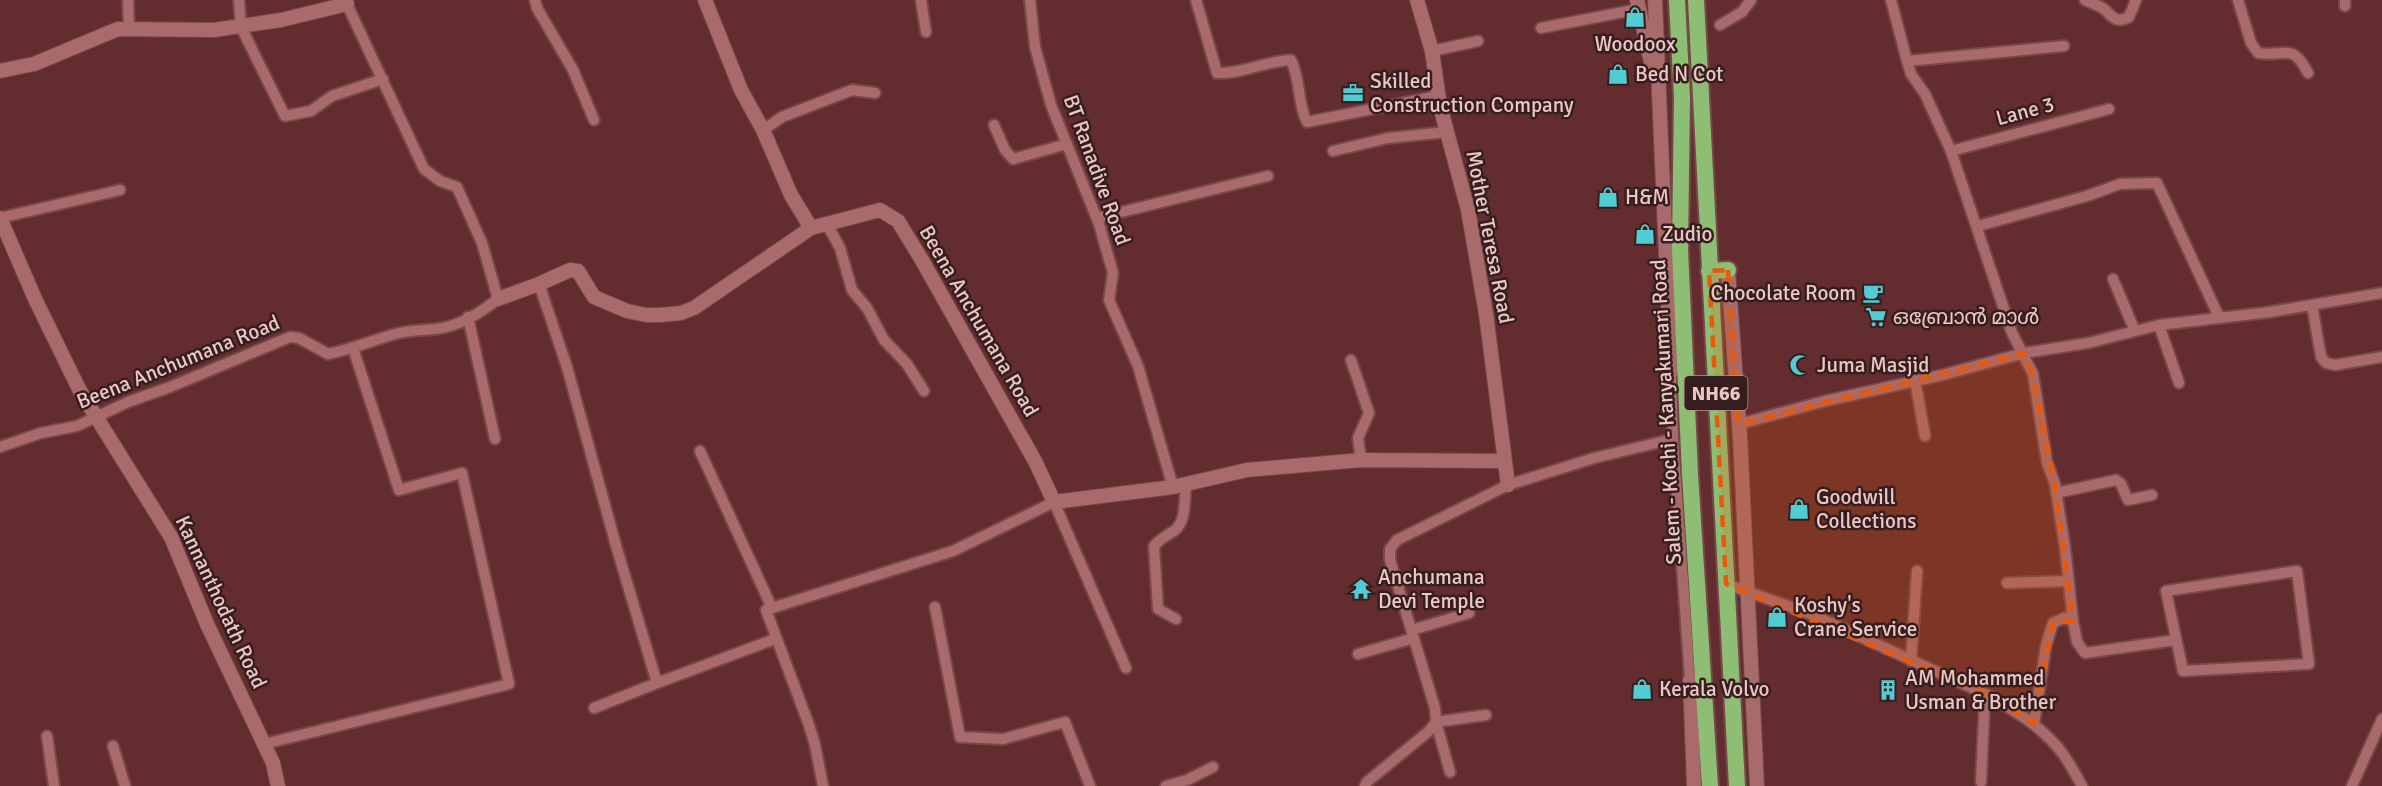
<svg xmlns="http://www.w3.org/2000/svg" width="2382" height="786" font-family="Signika,'Noto Sans Malayalam',sans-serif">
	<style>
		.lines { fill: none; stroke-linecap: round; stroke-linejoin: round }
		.minor-casing { stroke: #76484b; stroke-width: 14 }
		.tertiary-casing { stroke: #76484b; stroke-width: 16 }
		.trunk-casing { stroke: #76484b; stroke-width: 20 }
		.minor { stroke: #a86a6a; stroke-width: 10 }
		.tertiary { stroke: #a86a6a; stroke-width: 14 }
		.trunk { stroke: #8ebe73; stroke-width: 16 }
		.marked { fill: #e8590c; fill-opacity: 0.2; stroke: #e8590c; stroke-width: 4.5; stroke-dasharray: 12 8; stroke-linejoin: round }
		.labels { text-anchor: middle; stroke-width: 5; stroke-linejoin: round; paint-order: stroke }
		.shield { fill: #371e1e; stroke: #b49494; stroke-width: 1.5 }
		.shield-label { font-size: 20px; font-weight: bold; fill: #eac7c6 }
		.poi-label { font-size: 21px; fill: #eac7c6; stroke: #371e1e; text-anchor: start }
		.street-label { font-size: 21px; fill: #eac7c6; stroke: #371e1e }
	</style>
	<rect width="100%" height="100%" fill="#632c2e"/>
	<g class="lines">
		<g class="minor-casing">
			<g id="minor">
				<path d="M128,0L129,29"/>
				<path d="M239,0L241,27L285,116L311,111L332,96L383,79"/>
				<path d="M535,0L537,8L573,70L594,120"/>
				<path d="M921,0L926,32"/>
				<path d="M1030,0L1035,47L1051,105L1099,224L1113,273L1109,300L1138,366L1173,487"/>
				<path d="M1196,0L1217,73C1242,74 1266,61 1291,60C1301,80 1297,103 1307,122L1438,96"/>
				<path d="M1891,0L1907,61"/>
				<path d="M2085,0C2091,3 2099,5 2104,9C2113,17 2116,24 2129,17L2136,0"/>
				<path d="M2238,0L2251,43L2258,53C2286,57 2292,42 2308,73"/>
				<path d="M2345,0V6"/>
				<path d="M1720,25L1742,12L1751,0"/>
				<path d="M1541,28L1639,9"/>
				<path d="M1432,51L1478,41"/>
				<path d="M994,125L1005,150L1013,159L1067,144"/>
				<path d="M763,130L782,117L852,90L875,93"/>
				<path d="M1333,151L1388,138L1447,132"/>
				<path d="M1951,151L2109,109"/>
				<path d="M0,218L120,190"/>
				<path d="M1097,218L1268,176"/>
				<path d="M827,224L840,248L852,290L867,308L884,340L907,364L924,391"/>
				<path d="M1978,226L2087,196L2120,184L2157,183L2219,317"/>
				<path d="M2113,279L2135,331"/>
				<path d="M539,284L567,367L617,549L657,683L775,639"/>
				<path d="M2312,305L2321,357L2326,363L2335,365L2382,357"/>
				<path d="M468,317L495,439"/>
				<path d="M2159,325L2179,383"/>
				<path d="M1351,360L1369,413L1358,438L1361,460"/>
				<path d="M1671,372L1673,439L1690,680"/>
				<path d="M1915,380L1925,436"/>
				<path d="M1739,424L1825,401L1942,375L2024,353L2088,343L2159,325L2270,312L2382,293"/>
				<path d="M0,447L41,433L77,426L128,402L170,387L290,337L299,338L328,354C353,349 375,339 399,333C411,330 424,330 436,329C460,326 480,313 498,299L482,243L457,187L440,181L424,169L345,0"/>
				<path d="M700,451L772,608"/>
				<path d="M2056,493L2116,480L2121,484L2128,500L2152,495"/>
				<path d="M2297,571L2309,664L2183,671L2166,591Z"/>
				<path d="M2007,583L2068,581"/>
				<path d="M1726,584L1813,615L1985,694C2014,710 2043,727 2063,754C2070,764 2076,775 2082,786"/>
				<path d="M935,607L960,737L1003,739L1065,722L1090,786"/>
				<path d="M1176,619L1158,609L1154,546C1160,539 1166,536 1174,531C1187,521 1184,500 1186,484"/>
				<path d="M2073,621L2077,642L2085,653L2176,640"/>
				<path d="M1412,630L1469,613"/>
				<path d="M1358,654L1414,638"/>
				<path d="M1911,661L1917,571"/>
				<path d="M594,708L657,683"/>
				<path d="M2034,724L2046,646L2053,623L2064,618L2073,621L2065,547L2055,484L2047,462L2033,374L2012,333L1951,151L1925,94L1911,74L1907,61L2064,46"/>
				<path d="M47,736L54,786"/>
				<path d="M264,744L509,684L462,473L399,490L353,348"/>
				<path d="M113,746L125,786"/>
				<path d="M1450,772L1436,722L1486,715"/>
				<path d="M1981,782L1985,694"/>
				<path d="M823,786L815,745L809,725L766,610L772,608L953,551L1054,502L1126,668"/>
				<path d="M1166,786L1187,780L1213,767"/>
				<path d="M1365,786L1367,782L1429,731L1436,722L1435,708L1390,560V549L1397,540L1508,485L1594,458L1673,439"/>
				<path d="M2352,786L2382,719"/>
			</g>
		</g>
		<g class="tertiary-casing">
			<g id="tertiary">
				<path d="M705,0L741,90L763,130L791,195L811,228"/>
				<path d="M1417,0L1432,51L1440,106L1468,210L1486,314L1508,485"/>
				<path d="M1637,0L1651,62"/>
				<path d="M1655,0L1671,372"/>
				<path d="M0,71L34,64L118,29L214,30L281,20L347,4"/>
				<path d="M0,218L36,301L80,391L171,537L207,624L273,763L278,786"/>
				<path d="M1728,270L1740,437L1757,786"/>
				<path d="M498,299L539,284L570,270L578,271L594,297L627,311L646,315H660L681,313L694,308L811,228L880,210L898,221L923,262L1036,463L1054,502L1173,487L1247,470L1361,460L1504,461"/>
				<path d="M1690,680L1694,786"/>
			</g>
		</g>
		<g class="trunk-casing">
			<g id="trunk">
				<path d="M1677,0L1682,97L1680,250L1690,474L1710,786"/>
				<path d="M1696,0L1737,786"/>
				<path d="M1709,271L1728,270"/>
			</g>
		</g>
		<use href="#minor" class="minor"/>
		<use href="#tertiary" class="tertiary"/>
		<use href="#trunk" class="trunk"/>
	</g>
	<path class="marked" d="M1728,270L1739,424L2024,353L2033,374L2055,484L2073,621L2053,623L2034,724L1985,694L1726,584L1709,271Z"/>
	<defs>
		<g id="shop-bare" transform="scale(1.62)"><path d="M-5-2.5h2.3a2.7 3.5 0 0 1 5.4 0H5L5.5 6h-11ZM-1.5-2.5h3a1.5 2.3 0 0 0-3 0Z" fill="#51ccd2" stroke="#371e1e" stroke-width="2.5" paint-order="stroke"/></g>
		<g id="office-bare" transform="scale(1.62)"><path d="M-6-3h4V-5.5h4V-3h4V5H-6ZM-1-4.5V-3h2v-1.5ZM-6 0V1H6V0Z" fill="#51ccd2" stroke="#371e1e" stroke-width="2.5" paint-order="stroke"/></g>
		<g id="cafe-bare" transform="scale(1.62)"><path d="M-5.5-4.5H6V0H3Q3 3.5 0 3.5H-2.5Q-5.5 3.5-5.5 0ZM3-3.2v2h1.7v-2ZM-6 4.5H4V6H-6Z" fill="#51ccd2" stroke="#371e1e" stroke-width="2.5" paint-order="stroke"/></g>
		<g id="supermarket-bare" transform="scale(1.62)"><path d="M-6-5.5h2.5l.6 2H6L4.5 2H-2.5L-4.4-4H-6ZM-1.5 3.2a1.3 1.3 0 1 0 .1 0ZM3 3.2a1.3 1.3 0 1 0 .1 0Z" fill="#51ccd2" stroke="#371e1e" stroke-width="2.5" paint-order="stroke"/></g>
		<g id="mosque-bare" transform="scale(1.62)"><path d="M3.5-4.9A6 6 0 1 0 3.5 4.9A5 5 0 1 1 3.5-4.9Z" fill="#51ccd2" stroke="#371e1e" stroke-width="2.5" paint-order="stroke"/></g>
		<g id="temple-bare" transform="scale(1.62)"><path d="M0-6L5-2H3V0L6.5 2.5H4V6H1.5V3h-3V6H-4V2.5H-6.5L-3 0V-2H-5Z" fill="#51ccd2" stroke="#371e1e" stroke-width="2.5" paint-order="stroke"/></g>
		<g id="building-bare" transform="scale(1.62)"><path d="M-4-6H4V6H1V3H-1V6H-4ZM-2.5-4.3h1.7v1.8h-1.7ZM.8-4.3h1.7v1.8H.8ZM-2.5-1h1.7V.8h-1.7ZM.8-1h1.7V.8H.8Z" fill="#51ccd2" stroke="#371e1e" stroke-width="2.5" paint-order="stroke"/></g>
	</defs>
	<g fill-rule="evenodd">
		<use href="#shop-bare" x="1635" y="17"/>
		<use href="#shop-bare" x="1618" y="74"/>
		<use href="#office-bare" x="1353" y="93"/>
		<use href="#shop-bare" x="1608" y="197"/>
		<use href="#shop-bare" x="1645" y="234"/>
		<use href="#cafe-bare" x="1873" y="293"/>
		<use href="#supermarket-bare" x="1876" y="317"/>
		<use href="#mosque-bare" x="1800" y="365"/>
		<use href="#shop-bare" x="1799" y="509"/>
		<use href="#temple-bare" x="1361" y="589"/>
		<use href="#shop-bare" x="1777" y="617"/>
		<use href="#shop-bare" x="1642" y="689"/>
		<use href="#building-bare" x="1888" y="690"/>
	</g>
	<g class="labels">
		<rect class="shield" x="1684.5" y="376" width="63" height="34" rx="4.5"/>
		<g class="shield-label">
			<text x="1716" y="400">NH66</text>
		</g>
		<g class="poi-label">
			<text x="1635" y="51" text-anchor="middle">Woodoox</text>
			<text x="1635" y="81">Bed N Cot</text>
			<text x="1370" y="88">Skilled<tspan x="1370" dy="24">Construction Company</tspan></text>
			<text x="1625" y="204">H&amp;M</text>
			<text x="1662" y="241">Zudio</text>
			<text x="1856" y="300" text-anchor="end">Chocolate Room</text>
			<text x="1893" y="324">ഒബ്രോൻ മാൾ</text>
			<text x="1817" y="372">Juma Masjid</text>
			<text x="1816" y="504">Goodwill<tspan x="1816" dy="24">Collections</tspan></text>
			<text x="1378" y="584">Anchumana<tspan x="1378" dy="24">Devi Temple</tspan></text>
			<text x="1794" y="612">Koshy's<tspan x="1794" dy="24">Crane Service</tspan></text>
			<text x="1905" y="685">AM Mohammed<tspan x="1905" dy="24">Usman &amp; Brother</tspan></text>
			<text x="1659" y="696">Kerala Volvo</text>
		</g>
		<g class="street-label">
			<text transform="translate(2025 111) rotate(-15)" y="7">Lane 3</text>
			<text transform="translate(1097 170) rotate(70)" y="7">BT Ranadive Road</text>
			<text transform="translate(1490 237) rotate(79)" y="7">Mother Teresa Road</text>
			<text transform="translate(979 321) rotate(60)" y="7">Beena Anchumana Road</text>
			<text transform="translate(178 362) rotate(-22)" y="7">Beena Anchumana Road</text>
			<text transform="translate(1666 412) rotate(-93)" y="7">Salem - Kochi - Kanyakumari Road</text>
			<text transform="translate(221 602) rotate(65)" y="7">Kannanthodath Road</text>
		</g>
	</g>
</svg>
